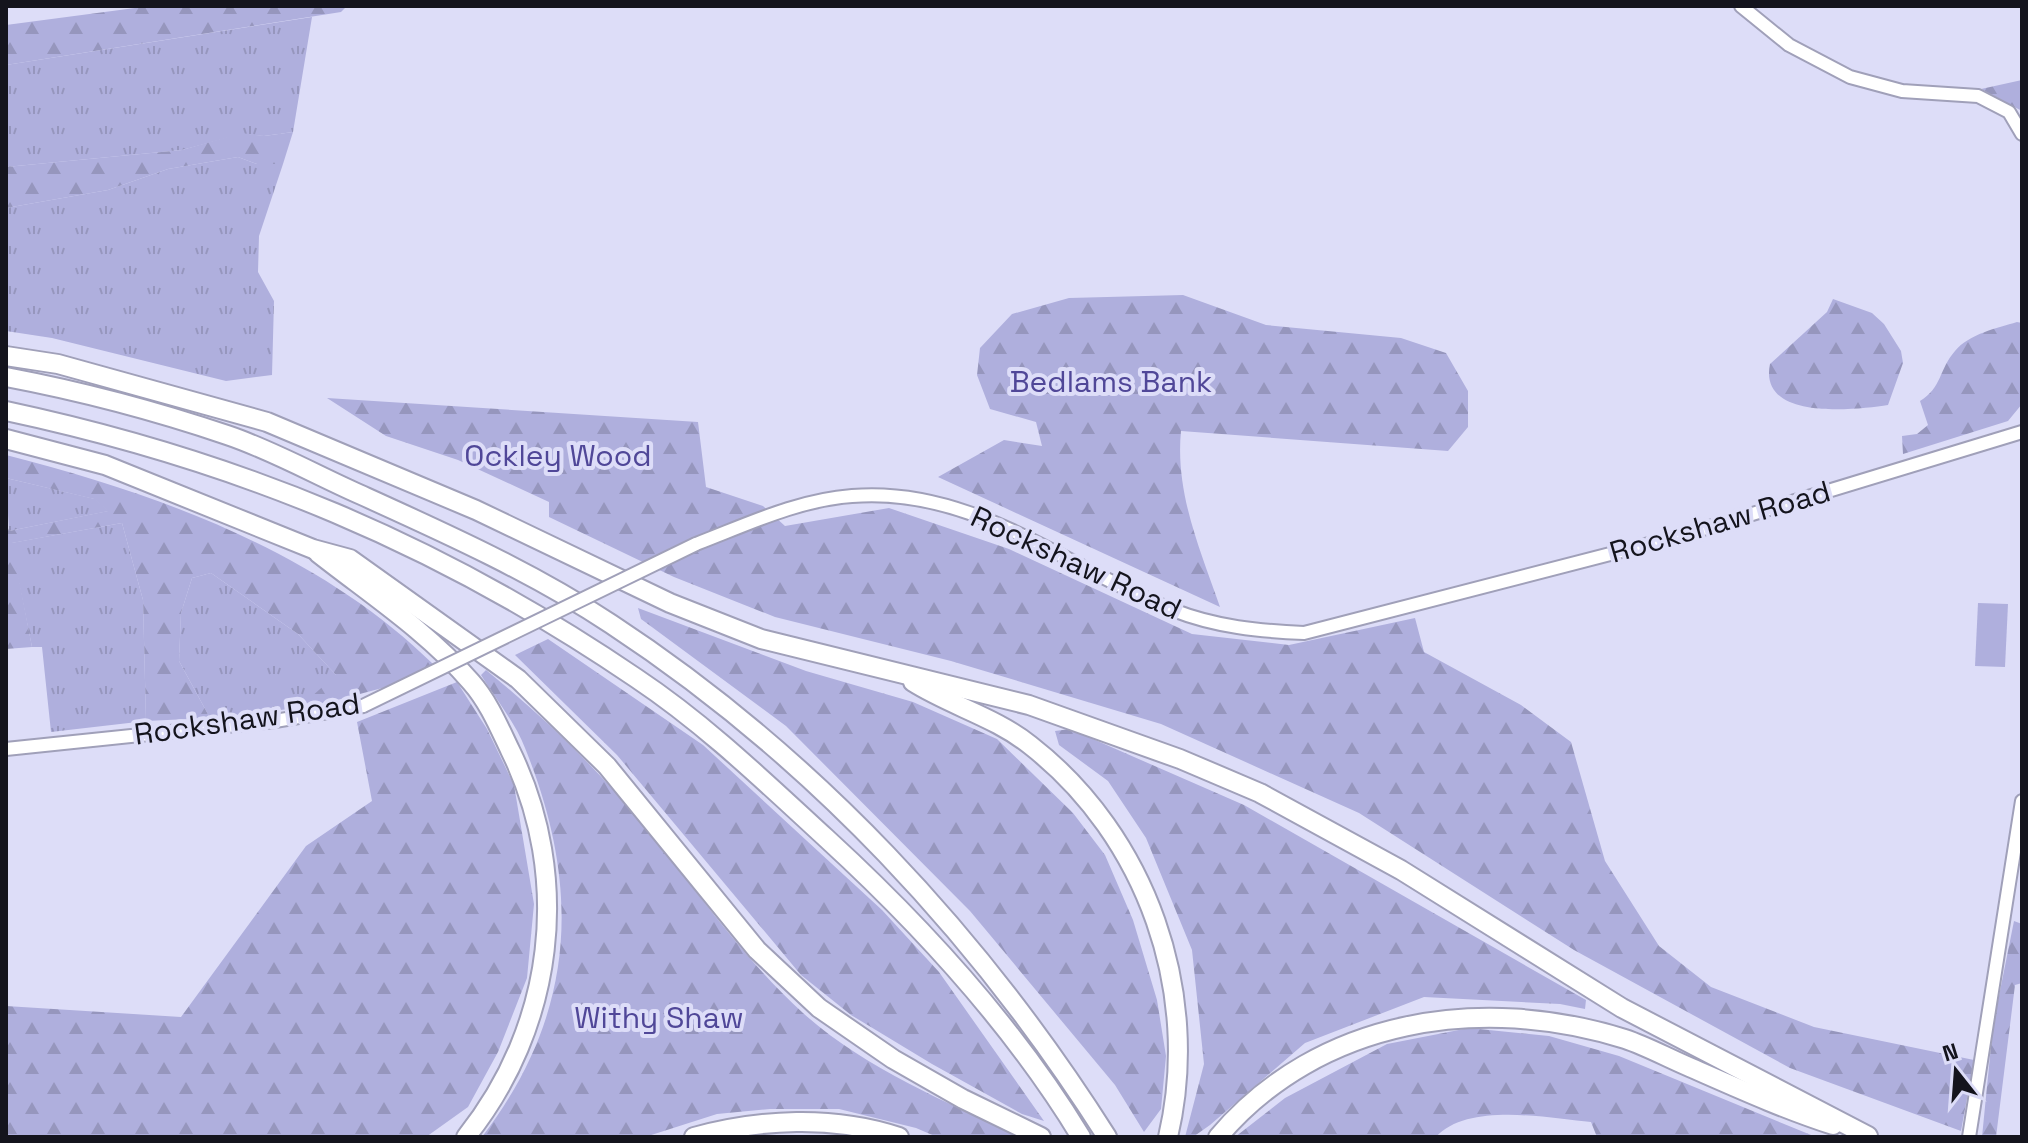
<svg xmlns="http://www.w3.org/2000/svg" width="2028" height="1143" font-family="'Space Grotesk',sans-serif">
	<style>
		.grass { fill: url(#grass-tufts) }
		.forest { fill: url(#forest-firs) }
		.garden { fill: #afafdd }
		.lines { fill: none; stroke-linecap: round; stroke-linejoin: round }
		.minor-casing { stroke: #a0a0b9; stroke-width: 16 }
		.highway-casing { stroke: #a0a0b9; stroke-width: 22 }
		.minor { stroke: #fff; stroke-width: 12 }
		.highway { stroke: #fff; stroke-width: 18 }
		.minor-bridge-casing { stroke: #a0a0b9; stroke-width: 16; stroke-linecap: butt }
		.minor-bridge { stroke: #fff; stroke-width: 12 }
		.labels { text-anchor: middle; stroke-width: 8; stroke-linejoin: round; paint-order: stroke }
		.park-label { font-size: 30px; fill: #504798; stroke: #ddddf8 }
		.street-label { font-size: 30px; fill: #14141d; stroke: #ddddf8 }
	</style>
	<defs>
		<pattern id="grass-tufts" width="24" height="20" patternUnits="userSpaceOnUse" patternTransform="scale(2)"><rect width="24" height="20" fill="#afafdd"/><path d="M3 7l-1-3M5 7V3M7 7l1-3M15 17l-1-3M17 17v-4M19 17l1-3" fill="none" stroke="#9696bd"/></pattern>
		<pattern id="forest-firs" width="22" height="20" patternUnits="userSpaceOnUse" patternTransform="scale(2)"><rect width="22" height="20" fill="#afafdd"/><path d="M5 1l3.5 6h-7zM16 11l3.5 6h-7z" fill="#9696bd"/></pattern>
	</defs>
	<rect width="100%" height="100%" fill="#ddddf8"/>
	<g class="grass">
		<path d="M312,17L293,132L264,136L241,134L182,150L6,167V65Z"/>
		<path d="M238,157L257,164H283L259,236L258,272L274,301L272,375L226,381L52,338L6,331V208L108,190L168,169Z"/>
		<path d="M6,478L95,499L109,511L9,531Z"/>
		<path d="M122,523L143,600L146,721L51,732L42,647H32L11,543Z"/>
		<path d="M211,573L298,634L337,676L312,697L315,706L210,718L179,661L181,613L192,578Z"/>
	</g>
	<g class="forest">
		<path d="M150,6H347L341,12L6,65V25Z"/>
		<path d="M2022,80V111L1981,89Z"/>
		<path d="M293,132L283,164H257L238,157L168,169L108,190L6,208V167L182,150L241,133L264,136Z"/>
		<path d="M1183,295L1266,325L1401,338L1446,353L1468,391V427L1448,451L1181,431C1175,493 1200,549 1220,607L938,477L1004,440L1042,446L1036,422L990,409L977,375L980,348L1012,314L1069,298Z"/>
		<path d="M1833,299L1872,313L1884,324L1901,351L1903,363L1888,405C1855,410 1758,421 1770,364L1827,312Z"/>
		<path d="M2017,322L2022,323V404L2008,421L1903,454L1902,436L1917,434L1928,425L1920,401C1942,388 1939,369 1955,351C1969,334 1997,328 2017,322Z"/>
		<path d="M327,398L698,422L706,487L763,506L785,526L889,508L1009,549L1192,634L1289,645L1415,618L1424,652L1521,705L1571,742L1605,861L1659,946L1711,987L1814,1027L1974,1060L1961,1131L1790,1068L1574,950L1359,813L1161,724L951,661L775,617L674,577L549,517V502L458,460L386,436Z"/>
		<path d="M6,455C159,494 319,552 433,664L386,687L315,706L311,697L336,675L298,634L211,573L192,578L181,613L179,661L210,718L146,721L143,600L122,523L12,543L32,647L6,649V522L9,531L108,511L94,499L6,478Z"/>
		<path d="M638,608L806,671L913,702L997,739L1073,813L1105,855L1133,920L1157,1000L1166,1056L1161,1109L1144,1132L1115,1085L970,911L786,726L641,619Z"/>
		<path d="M548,639L703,745L882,910L939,972L1044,1121L1022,1114L932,1064L851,1015L801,975L617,755L515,655Z"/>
		<path d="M486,670C541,715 593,764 638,819C693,884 740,956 803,1013C865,1069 946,1101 1019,1137H937L916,1128L839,1109H770L717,1114L645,1137H482C576,1014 582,889 525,748C515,722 495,698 481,675Z"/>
		<path d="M457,682L487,729L514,785L534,904L527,978L498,1052L468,1107L426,1137H6V1006L181,1017L306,846L372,801L357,722Z"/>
		<path d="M1070,729L1244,805L1586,1000L1585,1009L1560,1004L1424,997L1305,1043L1210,1125L1193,1137H1185L1204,1064L1192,950L1146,838L1108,781L1059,745L1055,731Z"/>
		<path d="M2014,921L2022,924V983L2015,985L1996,1137H1982L1993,1026Z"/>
		<path d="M1469,1028L1549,1036L1619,1056L1816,1137H1597L1591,1122C1548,1118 1468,1102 1436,1137H1235L1285,1098L1387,1044Z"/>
	</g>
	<path class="garden" d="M1978,603L2008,604L2005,667L1975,666Z"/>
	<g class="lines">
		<g class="minor-casing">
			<g id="minor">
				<path d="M1741,6L1789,45L1850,77L1902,91L1978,96L2009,112L2022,134"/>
				<path d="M696,544C746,525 797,500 852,496C974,486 1066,568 1173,610C1216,627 1259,631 1304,633L1680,536L2022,432"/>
				<path d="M6,749L275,721L363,706"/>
				<path d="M1969,1137L2022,801"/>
			</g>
		</g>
		<g class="highway-casing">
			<g id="highway">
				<path d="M6,356L58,364L267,422L476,510L670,603L761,639L1029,705L1180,759L1260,793L1401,870L1622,1008L1868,1136"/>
				<path d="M6,377C80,391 156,411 227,435C272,450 316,475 359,494C445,533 532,572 611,624C812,756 979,935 1107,1137"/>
				<path d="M6,411C240,461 439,544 636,678C705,724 765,782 826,838C922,926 1013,1025 1081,1137"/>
				<path d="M6,439L105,465L313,549L350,559L518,679L607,766L757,950L819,1008L893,1059L963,1099L1041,1137"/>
				<path d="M318,553C370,594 427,631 471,682C488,701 499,727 510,750C573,878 554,1027 466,1137"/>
				<path d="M913,682C951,706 995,717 1030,745C1147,836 1202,993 1168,1137"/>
				<path d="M694,1137C760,1119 833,1115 899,1137"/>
				<path d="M1218,1137C1319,1018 1482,994 1625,1039C1646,1046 1666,1057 1687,1066C1735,1087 1783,1109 1833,1125"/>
			</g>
		</g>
		<use href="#minor" class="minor"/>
		<use href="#highway" class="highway"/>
		<g class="minor-bridge-casing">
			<path id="minor-bridge" d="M363,706L696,544"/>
		</g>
		<use href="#minor-bridge" class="minor-bridge"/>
	</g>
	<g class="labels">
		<g class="park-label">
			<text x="1111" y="392">Bedlams Bank</text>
			<text x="558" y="466">Ockley Wood</text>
			<text x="659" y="1028">Withy Shaw</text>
		</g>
		<g class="street-label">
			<text transform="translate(1720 522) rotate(-16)" y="10">Rockshaw Road</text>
			<text transform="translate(1076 563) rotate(25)" y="10">Rockshaw Road</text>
			<text transform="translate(247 719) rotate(-8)" y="10">Rockshaw Road</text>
		</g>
	</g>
	<rect width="2028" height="1143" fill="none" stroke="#14141d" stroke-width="16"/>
	<g transform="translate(1956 1071) rotate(343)" stroke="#ddddf8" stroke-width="6" paint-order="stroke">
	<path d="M0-6L14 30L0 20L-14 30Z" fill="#14141d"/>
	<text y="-12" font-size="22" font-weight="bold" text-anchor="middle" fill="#14141d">N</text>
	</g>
</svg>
